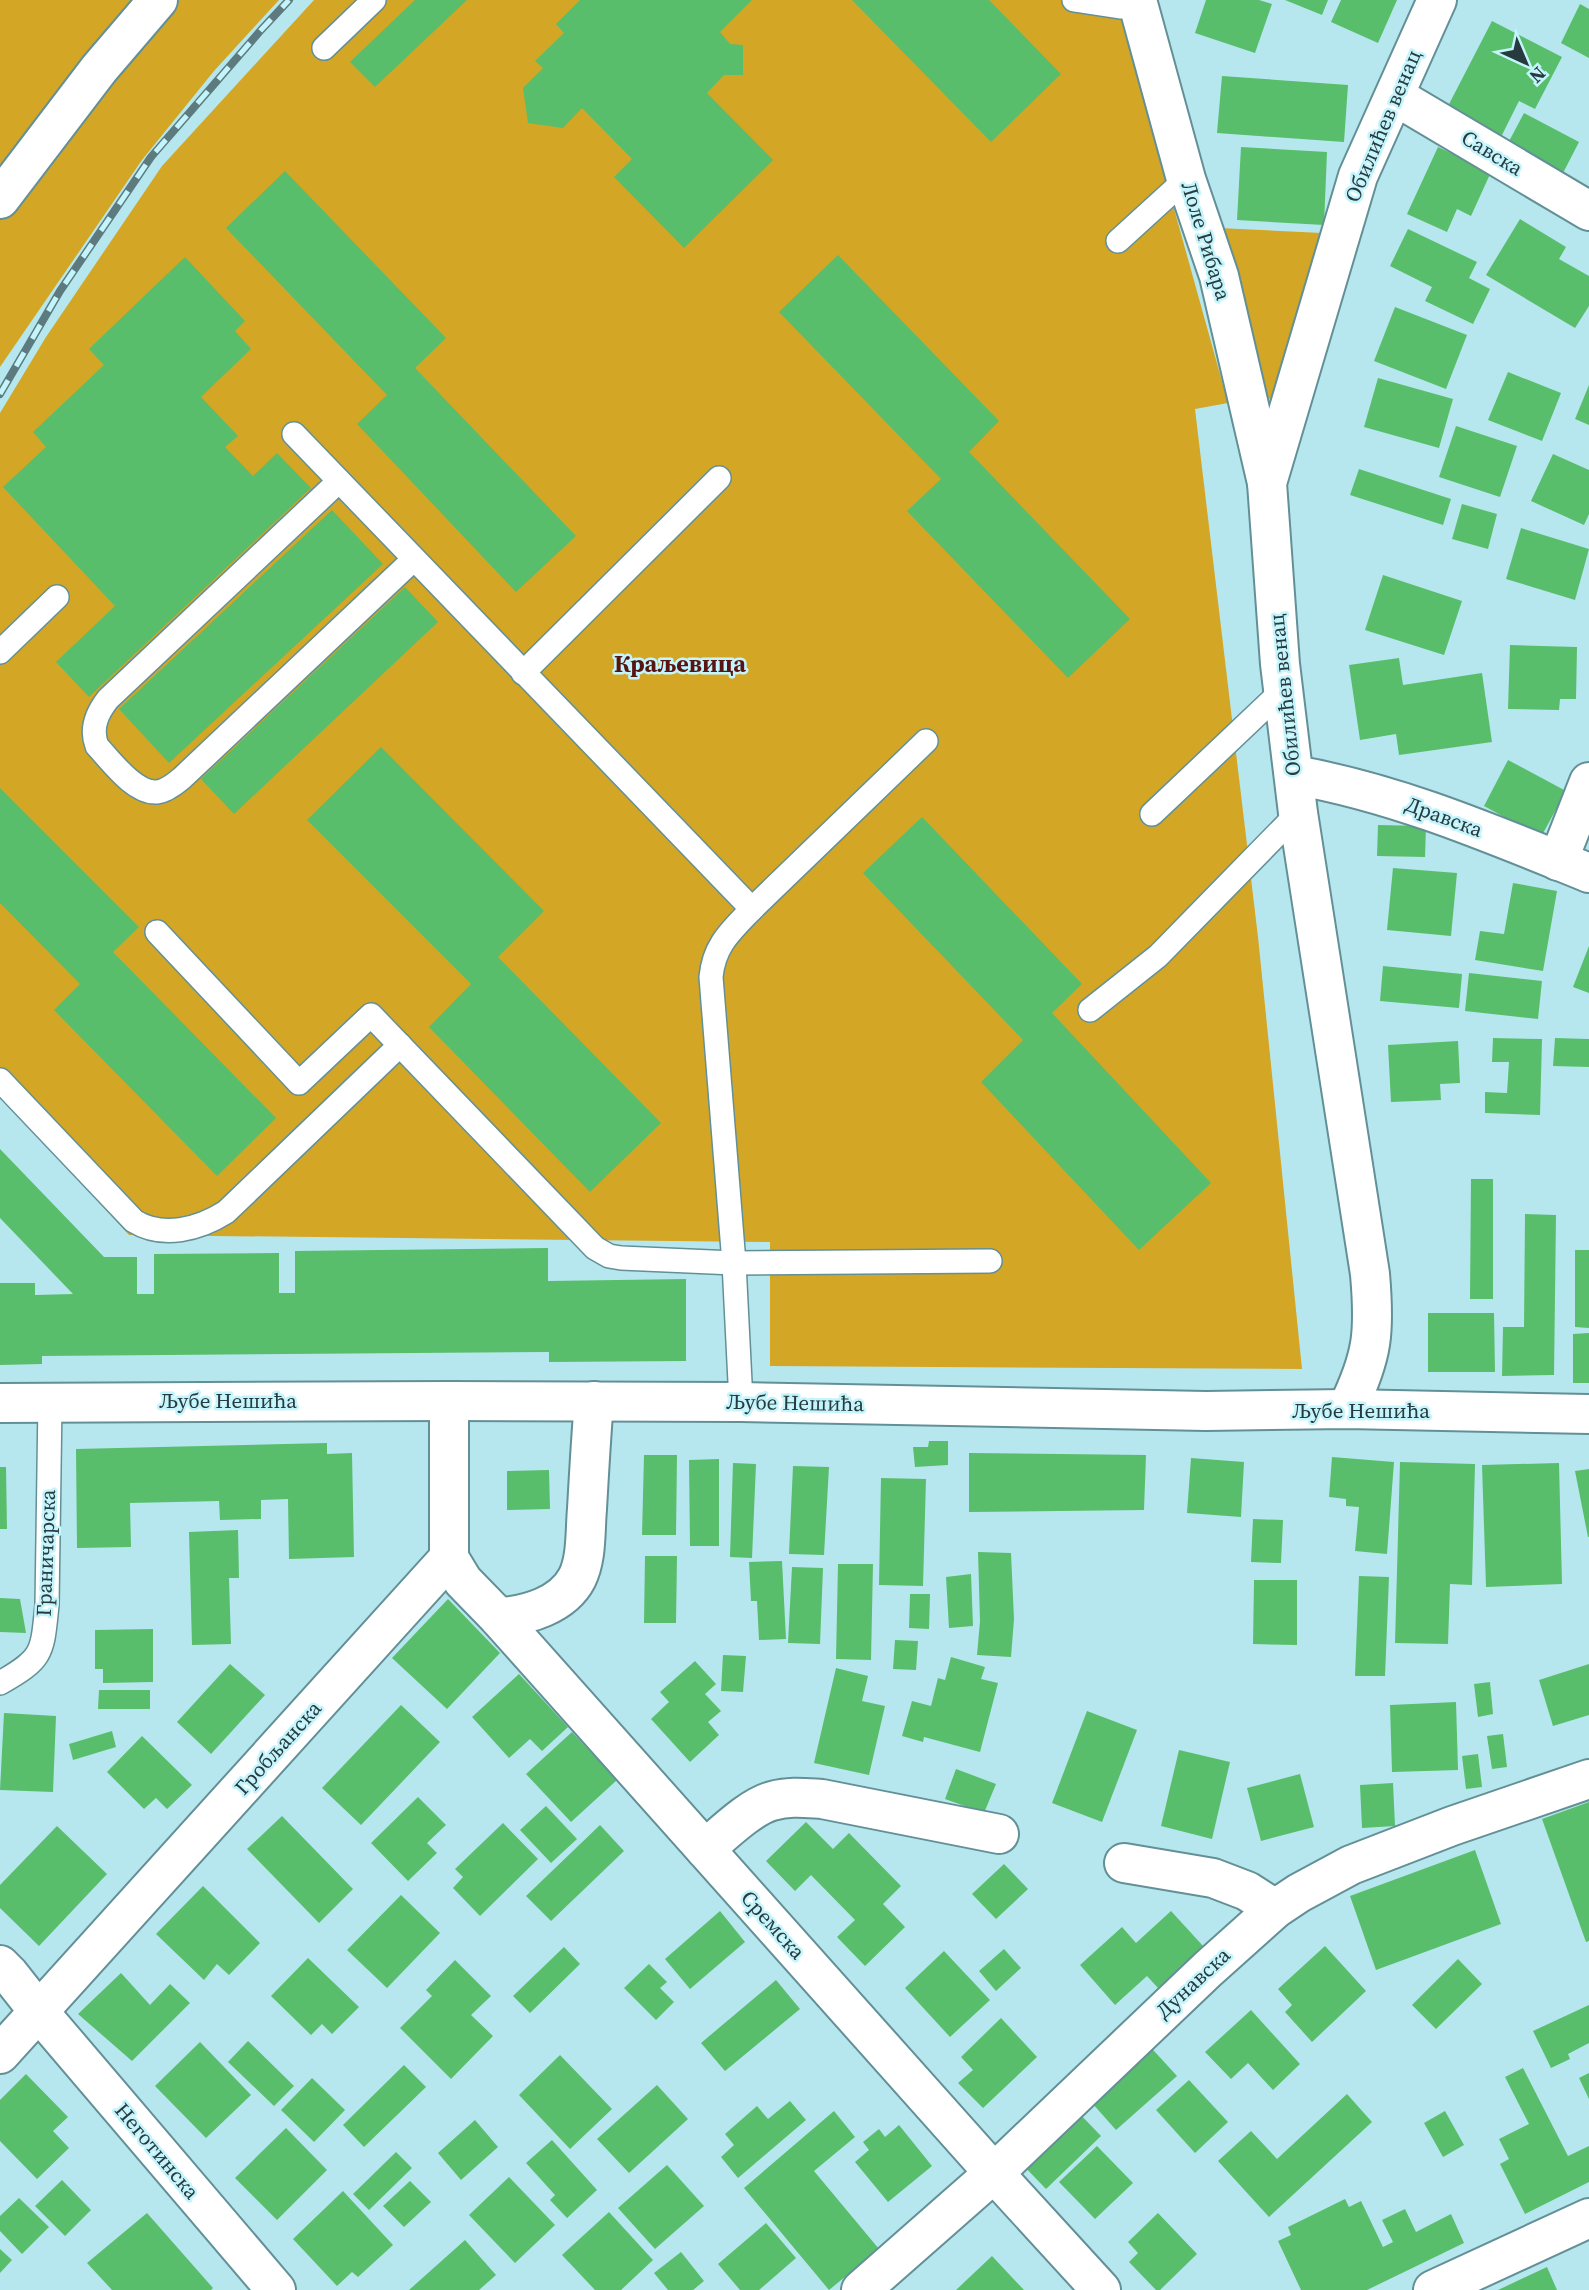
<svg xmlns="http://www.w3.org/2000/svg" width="1589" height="2290" font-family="'Source Serif 4',serif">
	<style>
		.green { fill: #d3a625 }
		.building { fill: #58be6b }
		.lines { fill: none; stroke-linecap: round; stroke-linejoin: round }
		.lane-casing { stroke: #639097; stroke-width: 26 }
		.street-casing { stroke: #639097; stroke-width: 42 }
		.primary-casing { stroke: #639097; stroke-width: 42 }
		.lane { stroke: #fff; stroke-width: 23 }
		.street { stroke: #fff; stroke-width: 38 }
		.primary { stroke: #fff; stroke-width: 38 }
		.rail-casing { stroke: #5d7b7f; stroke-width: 8 }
		.rail { stroke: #c4f4fc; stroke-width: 5; stroke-dasharray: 16; stroke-linecap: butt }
		.labels { text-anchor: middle; stroke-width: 5; stroke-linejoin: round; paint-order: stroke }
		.street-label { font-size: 21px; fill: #273a3d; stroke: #c4f4fc }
		.quarter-label { font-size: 24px; font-weight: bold; fill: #581410; stroke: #c4f4fc }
	</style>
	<rect width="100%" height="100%" fill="#b7e7ee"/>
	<g class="green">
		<path d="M0,0H279L214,71L142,160L0,367Z"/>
		<path d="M314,0H1116L1228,403L1195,409L1258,937L1302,1369L770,1366V1242L129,1235L0,1095V413L46,337L162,166Z"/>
		<path d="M1219,228L1322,233L1276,397L1268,399L1264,398Z"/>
	</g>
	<g class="building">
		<path d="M415,0H467L375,87L350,62Z"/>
		<path d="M580,0H752L720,32L730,44L743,45V75H724L707,93L773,160L684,248L614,177L632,159L582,108L563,128L528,123L523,88L543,68L535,61L564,33L556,24Z"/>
		<path d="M852,0H989L1061,74L991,142Z"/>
		<path d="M1206,0H1259L1272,4L1255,53L1195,33Z"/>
		<path d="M1285,0H1328L1322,15Z"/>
		<path d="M1341,0H1397L1378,43L1331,22Z"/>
		<path d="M1580,4L1589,9V58L1561,43Z"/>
		<path d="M1492,21L1562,57L1535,109L1519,101L1501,137L1447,108Z"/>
		<path d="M1222,76L1348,85L1344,142L1217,133Z"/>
		<path d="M1524,113L1579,142L1562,175L1507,145Z"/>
		<path d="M1241,147L1327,152L1324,225L1237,220Z"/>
		<path d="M1438,147L1491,172L1471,216L1457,209L1447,232L1407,214Z"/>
		<path d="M285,171L446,338L415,368L576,536L516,592L357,424L387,395L226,228Z"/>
		<path d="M1520,219L1566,247L1559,259L1589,276V306L1575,328L1486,275Z"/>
		<path d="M1408,229L1477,262L1469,278L1490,289L1473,324L1425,301L1432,287L1390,266Z"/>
		<path d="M838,255L999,421L969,452L1130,619L1068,678L907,511L941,479L779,312Z"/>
		<path d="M185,257L245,321L235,331L251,349L201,397L238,436L225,447L253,476L277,453L311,488L89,697L56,662L115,606L3,487L46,447L33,432L104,365L89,349Z"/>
		<path d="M1395,307L1467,335L1446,389L1374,361Z"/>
		<path d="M1508,372L1561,393L1542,441L1488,420Z"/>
		<path d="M1378,378L1453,399L1439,448L1364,427Z"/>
		<path d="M1589,385V425L1575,419Z"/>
		<path d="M1456,426L1517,446L1500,497L1439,477Z"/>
		<path d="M1553,454L1589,470V514L1584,525L1531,501Z"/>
		<path d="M1359,469L1451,499L1443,525L1350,495Z"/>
		<path d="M1462,504L1497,514L1488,549L1452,539Z"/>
		<path d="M332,510L383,564L169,763L119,709Z"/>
		<path d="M1521,528L1589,549L1575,600L1506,579Z"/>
		<path d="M1383,575L1462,601L1444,655L1365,630Z"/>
		<path d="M405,587L438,622L234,814L201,779Z"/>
		<path d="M1510,645L1577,647L1576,699H1560L1559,710L1508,709Z"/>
		<path d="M1399,658L1403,685L1482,673L1492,742L1399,755L1396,734L1360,740L1349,665Z"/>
		<path d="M381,747L544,911L498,957L661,1123L590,1192L429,1027L471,984L307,820Z"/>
		<path d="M1508,760L1566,791L1541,837L1484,806Z"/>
		<path d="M0,788L139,927L113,952L276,1118L217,1176L54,1010L80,984L0,903Z"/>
		<path d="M922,817L1082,984L1052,1013L1211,1183L1139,1250L981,1082L1023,1040L863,873Z"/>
		<path d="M1378,825L1426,826L1425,857L1377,856Z"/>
		<path d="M1393,868L1457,873L1451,936L1387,930Z"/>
		<path d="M1513,883L1557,891L1543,971L1475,960L1480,931L1504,934Z"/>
		<path d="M1589,946V993L1573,987Z"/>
		<path d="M1383,966L1462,974L1459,1008L1380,1001Z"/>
		<path d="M1469,973L1542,981L1538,1019L1465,1011Z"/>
		<path d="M1493,1038L1542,1039L1540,1115L1485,1113V1092L1507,1093L1509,1062H1492Z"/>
		<path d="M1555,1038L1589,1039V1067L1553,1066Z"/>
		<path d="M1458,1041L1460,1083L1440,1084L1441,1100L1391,1102L1388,1045Z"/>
		<path d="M0,1149L104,1257H137V1294H154V1254L279,1253V1293H295V1251L548,1248V1281L686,1279V1361L549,1362V1352L42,1356V1364L0,1365V1283H35V1295L73,1294L0,1218Z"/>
		<path d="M1471,1179H1493V1299H1470Z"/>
		<path d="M1525,1214L1556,1215L1554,1375L1502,1376L1503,1327H1524Z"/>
		<path d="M1575,1250H1589V1328L1575,1327Z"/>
		<path d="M1428,1313H1494L1495,1372H1428Z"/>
		<path d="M1589,1333V1383H1573V1334Z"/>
		<path d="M929,1441H948V1465L915,1467L913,1447H928Z"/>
		<path d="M327,1443V1454L352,1453L354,1557L289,1559L288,1499L261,1500V1519L220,1520L219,1501L130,1503L131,1547L77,1548L76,1449Z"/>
		<path d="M969,1453L1146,1455L1144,1510L969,1512Z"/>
		<path d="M644,1455H677L676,1535H642Z"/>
		<path d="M1332,1457L1394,1462L1387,1554L1355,1551L1359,1507L1346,1506V1499L1329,1497Z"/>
		<path d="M1191,1458L1244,1462L1241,1517L1187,1513Z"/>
		<path d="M719,1459V1546H690L689,1460Z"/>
		<path d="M1400,1462L1475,1464L1472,1585L1450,1584L1448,1644L1395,1643Z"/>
		<path d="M733,1463L756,1464L752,1558L730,1557Z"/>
		<path d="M1559,1463L1562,1584L1486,1587L1482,1465Z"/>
		<path d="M793,1466L829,1467L824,1555L789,1554Z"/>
		<path d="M0,1467H6L7,1529H0Z"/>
		<path d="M1589,1469V1537H1588L1575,1471Z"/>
		<path d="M549,1470L550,1509L507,1510V1471Z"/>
		<path d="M881,1478L926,1479L923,1586L879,1585Z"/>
		<path d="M1253,1519L1283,1520L1281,1563L1251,1562Z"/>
		<path d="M238,1530L239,1578H229L231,1644L192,1645L189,1532Z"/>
		<path d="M978,1552L1011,1553L1014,1619L1011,1657L977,1655L980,1621Z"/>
		<path d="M645,1556H677L676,1623H644Z"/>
		<path d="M782,1561L786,1639L759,1640L757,1601H751L749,1562Z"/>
		<path d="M838,1564H873L871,1660L836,1659Z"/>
		<path d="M792,1567L823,1568L820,1644L788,1643Z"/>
		<path d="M971,1574L973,1626L949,1628L946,1577Z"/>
		<path d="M1359,1576L1389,1577L1385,1676H1355Z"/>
		<path d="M1254,1580H1297V1645L1253,1644Z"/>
		<path d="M910,1594H930L929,1629L909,1628Z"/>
		<path d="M0,1598L20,1599L26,1633L0,1632Z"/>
		<path d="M448,1599L500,1653L447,1709L392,1658Z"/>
		<path d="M153,1629V1682L103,1683V1669H95V1630Z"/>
		<path d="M895,1640L918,1641L916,1670L893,1669Z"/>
		<path d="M723,1655L746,1656L743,1692L721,1691Z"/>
		<path d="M951,1657L985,1667L981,1679L998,1683L980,1752L924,1737L923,1742L902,1736L912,1701L931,1706L938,1678L945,1680Z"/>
		<path d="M695,1661L716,1684L705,1694L721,1711L708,1722L719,1735L690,1762L651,1719L669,1702L660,1692Z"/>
		<path d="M230,1664L265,1695L211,1754L177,1722Z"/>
		<path d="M1589,1664V1715L1553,1726L1539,1680Z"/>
		<path d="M836,1668L868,1676L862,1701L885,1706L869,1775L814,1763Z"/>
		<path d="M519,1674L568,1727L542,1751L530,1739L509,1758L472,1717Z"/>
		<path d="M1490,1682L1493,1714L1478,1717L1474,1684Z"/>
		<path d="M99,1690H150V1709H98Z"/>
		<path d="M1456,1702L1458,1770L1392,1772L1390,1705Z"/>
		<path d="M401,1705L440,1742L361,1825L322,1788Z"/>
		<path d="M1087,1711L1137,1730L1102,1822L1052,1803Z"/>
		<path d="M4,1713L56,1716L53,1792L0,1790Z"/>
		<path d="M112,1731L116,1747L73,1760L69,1744Z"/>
		<path d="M572,1732L617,1780L571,1822L526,1774Z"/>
		<path d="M1503,1734L1507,1767L1492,1769L1487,1736Z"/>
		<path d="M142,1736L192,1785L167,1809L156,1798L144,1809L107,1772Z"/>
		<path d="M1179,1750L1230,1762L1212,1839L1161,1826Z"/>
		<path d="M1478,1754L1482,1787L1466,1789L1462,1756Z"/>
		<path d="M956,1769L996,1784L984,1813L945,1799Z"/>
		<path d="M1300,1774L1314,1827L1261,1841L1247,1788Z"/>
		<path d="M1393,1783L1395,1826L1362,1828L1360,1785Z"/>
		<path d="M418,1797L446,1825L427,1843L437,1853L408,1881L371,1843Z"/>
		<path d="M1589,1802V1941L1586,1942L1542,1819Z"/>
		<path d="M546,1806L577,1839L551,1863L520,1830Z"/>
		<path d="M282,1816L353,1889L319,1923L247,1849Z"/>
		<path d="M806,1822L833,1849L849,1833L901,1886L883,1904L905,1927L865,1966L837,1937L855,1920L811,1875L795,1891L766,1861Z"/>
		<path d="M503,1823L538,1859L480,1916L453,1888L463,1877L455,1869Z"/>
		<path d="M600,1825L624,1851L551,1921L526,1896Z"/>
		<path d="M57,1826L107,1874L39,1946L0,1908V1885Z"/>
		<path d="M1475,1850L1501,1924L1376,1970L1350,1896Z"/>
		<path d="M1004,1864L1028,1889L996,1919L972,1894Z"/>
		<path d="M203,1886L260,1943L229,1975L217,1964L204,1980L156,1934Z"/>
		<path d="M401,1895L440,1933L387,1988L347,1950Z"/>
		<path d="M720,1911L745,1942L690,1989L665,1959Z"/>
		<path d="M1171,1911L1204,1947L1158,1988L1147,1976L1115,2005L1080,1965L1122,1927L1136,1943Z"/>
		<path d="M1325,1946L1366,1991L1312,2042L1285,2012L1292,2005L1278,1989Z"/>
		<path d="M564,1947L580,1964L530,2013L513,1996Z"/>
		<path d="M1004,1949L1021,1968L996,1991L979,1971Z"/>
		<path d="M944,1951L990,2000L950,2037L905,1988Z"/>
		<path d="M308,1958L359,2007L332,2034L322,2024L311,2035L271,1996Z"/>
		<path d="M1458,1959L1482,1984L1436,2029L1412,2005Z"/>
		<path d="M455,1960L491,1996L471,2015L493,2036L451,2079L400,2028L432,1996L426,1990Z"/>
		<path d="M649,1964L667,1982L660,1988L674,2002L656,2020L624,1988Z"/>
		<path d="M121,1973L150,2005L170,1984L190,2003L132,2061L78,2014Z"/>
		<path d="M776,1980L800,2009L725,2071L701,2043Z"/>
		<path d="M1589,2005V2043L1568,2054L1570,2059L1551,2068L1533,2031Z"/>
		<path d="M1251,2010L1300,2064L1273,2090L1248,2063L1231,2079L1205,2052Z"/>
		<path d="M1001,2018L1037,2057L983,2108L958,2083L973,2070L961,2057Z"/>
		<path d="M1144,2040L1177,2076L1116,2130L1084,2094Z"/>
		<path d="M248,2041L294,2086L274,2106L228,2062Z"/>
		<path d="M200,2042L251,2095L206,2138L155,2086Z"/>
		<path d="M560,2055L612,2109L570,2149L519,2095Z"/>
		<path d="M404,2065L426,2087L364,2147L343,2125Z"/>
		<path d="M1523,2068L1568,2156L1589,2146V2182L1525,2214L1500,2164L1509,2159L1499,2139L1529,2124L1505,2077Z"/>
		<path d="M1589,2073V2099L1579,2078Z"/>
		<path d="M26,2074L68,2117L53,2131L69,2148L37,2179L0,2141V2100Z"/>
		<path d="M312,2078L345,2110L314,2142L281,2110Z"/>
		<path d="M1189,2080L1228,2122L1195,2153L1156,2110Z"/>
		<path d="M657,2085L688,2119L629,2173L597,2139Z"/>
		<path d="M1347,2094L1372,2122L1269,2217L1218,2161L1251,2131L1277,2159Z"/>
		<path d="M790,2101L806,2120L738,2178L721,2157L734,2145L725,2134L757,2106L768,2119Z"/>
		<path d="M1076,2110L1101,2136L1046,2189L1021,2163Z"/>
		<path d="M834,2111L855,2137L814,2171L879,2249L829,2290L744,2188Z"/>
		<path d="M1445,2111L1464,2145L1443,2157L1424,2123Z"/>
		<path d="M475,2120L498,2147L461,2180L438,2153Z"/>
		<path d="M899,2125L932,2166L888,2202L855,2162L869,2150L863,2142L879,2129L885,2137Z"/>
		<path d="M286,2128L327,2170L277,2220L235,2178Z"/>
		<path d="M552,2140L597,2190L567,2218L550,2200L555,2195L526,2163Z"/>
		<path d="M1097,2146L1133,2183L1095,2219L1059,2182Z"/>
		<path d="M396,2152L412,2168L369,2210L353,2194Z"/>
		<path d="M667,2165L704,2206L655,2249L618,2208Z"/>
		<path d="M509,2177L555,2225L515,2263L469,2215Z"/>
		<path d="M62,2180L91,2210L65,2236L35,2206Z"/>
		<path d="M410,2181L431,2202L404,2227L383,2206Z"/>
		<path d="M343,2191L393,2245L358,2277L352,2272L337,2286L293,2239Z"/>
		<path d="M19,2198L49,2227L22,2254L0,2231V2216Z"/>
		<path d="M1345,2199L1349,2207L1361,2201L1383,2247L1393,2242L1382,2220L1405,2209L1416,2232L1451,2214L1464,2243L1367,2290H1301L1278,2241L1291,2235L1288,2227Z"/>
		<path d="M609,2212L653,2260L621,2290H595L562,2255Z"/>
		<path d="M147,2213L213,2288L211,2290H112L87,2263Z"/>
		<path d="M1158,2213L1197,2254L1160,2290H1156L1129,2262L1138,2253L1128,2242Z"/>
		<path d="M766,2223L796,2258L759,2290H740L718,2264Z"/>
		<path d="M465,2240L496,2275L479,2290H409Z"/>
		<path d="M0,2249L12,2260L0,2273Z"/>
		<path d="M681,2252L704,2281L693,2290H668L654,2273Z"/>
		<path d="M992,2256L1024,2290H956Z"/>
		<path d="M1547,2267L1557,2290H1498Z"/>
	</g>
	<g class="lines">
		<g class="lane-casing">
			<g id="lane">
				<path d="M1074,0L1120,7L1139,6"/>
				<path d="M324,48L374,0"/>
				<path d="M1118,241L1186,179"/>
				<path d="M294,434L752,909"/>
				<path d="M339,481L108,699C97,713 90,728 97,746C111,761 135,794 157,792C166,791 175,784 182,778L414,559"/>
				<path d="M0,652L57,597"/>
				<path d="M523,673L719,478"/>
				<path d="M1152,814L1283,690"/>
				<path d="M157,932L299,1083L371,1015L595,1248L609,1256L621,1258L734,1263L990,1261"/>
				<path d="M1090,1010L1158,956L1298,813"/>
				<path d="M0,1080L134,1221C163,1239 199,1229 226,1212L400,1045"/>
				<path d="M741,1402L734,1263L711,977C714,945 731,931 752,909L926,741"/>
				<path d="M0,1683C44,1658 42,1653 47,1605L50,1402"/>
			</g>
		</g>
		<g class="street-casing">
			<g id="street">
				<path d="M1137,0L1186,179L1219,276L1267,483"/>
				<path d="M1395,96L1589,211"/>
				<path d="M0,199L99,69L158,0"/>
				<path d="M1294,775C1397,793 1492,834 1589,873"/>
				<path d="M1558,861L1589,782"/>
				<path d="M449,1558L463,1581L498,1617L994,2173L1101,2290"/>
				<path d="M498,1617C527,1616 563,1605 577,1578C587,1558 585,1531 587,1509C589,1473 591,1437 594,1401"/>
				<path d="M705,1849C723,1834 750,1807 772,1801C789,1796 805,1798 822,1799L999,1834"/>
				<path d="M1124,1863L1213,1878L1247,1891L1275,1909"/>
				<path d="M0,1965L9,1974L39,2012L276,2290"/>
				<path d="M0,2054L449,1558V1401"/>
				<path d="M861,2290L994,2173L1208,1969L1275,1909L1299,1893L1351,1865L1452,1826L1589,1779"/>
				<path d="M1433,2290L1589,2218"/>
			</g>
		</g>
		<g class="primary-casing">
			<g id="primary">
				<path d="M0,1403L449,1401L741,1402L1206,1411L1347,1409L1589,1414"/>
				<path d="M1347,1409C1373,1356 1375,1332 1370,1274L1298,813L1280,664L1267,483L1358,176L1437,0"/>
			</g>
		</g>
		<use href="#lane" class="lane"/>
		<use href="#street" class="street"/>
		<use href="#primary" class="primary"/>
		<g class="rail-casing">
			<path id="rail" d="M0,394L60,291L151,157L261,30L289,0"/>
		</g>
		<use href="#rail" class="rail"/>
	</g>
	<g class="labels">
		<g class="street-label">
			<text transform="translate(1383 126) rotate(-67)" y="7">Обилићев венац</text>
			<text transform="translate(1492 153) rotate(31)" y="7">Савска</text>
			<text transform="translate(1206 241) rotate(73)" y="7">Лоле Рибара</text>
			<text transform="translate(1285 695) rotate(-96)" y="7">Обилићев венац</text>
			<text transform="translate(1444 817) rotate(20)" y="7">Дравска</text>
			<text x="228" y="1408">Љубе Нешића</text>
			<text transform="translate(795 1403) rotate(1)" y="7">Љубе Нешића</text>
			<text x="1361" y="1418">Љубе Нешића</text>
			<text transform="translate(46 1553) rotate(-88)" y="7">Граничарска</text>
			<text transform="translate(278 1748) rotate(-48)" y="7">Гробљанска</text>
			<text transform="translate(773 1925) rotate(48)" y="7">Сремска</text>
			<text transform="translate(1193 1983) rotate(-43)" y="7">Дунавска</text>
			<text transform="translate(157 2151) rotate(50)" y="7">Неготинска</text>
		</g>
		<g class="quarter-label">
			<text x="680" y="672">Краљевица</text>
		</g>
	</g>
	<g transform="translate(1526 63) rotate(136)" stroke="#c4f4fc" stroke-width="5" paint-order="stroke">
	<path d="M0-5L12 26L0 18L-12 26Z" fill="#273a3d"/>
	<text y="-10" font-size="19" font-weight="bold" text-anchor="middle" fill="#273a3d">N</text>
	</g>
</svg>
